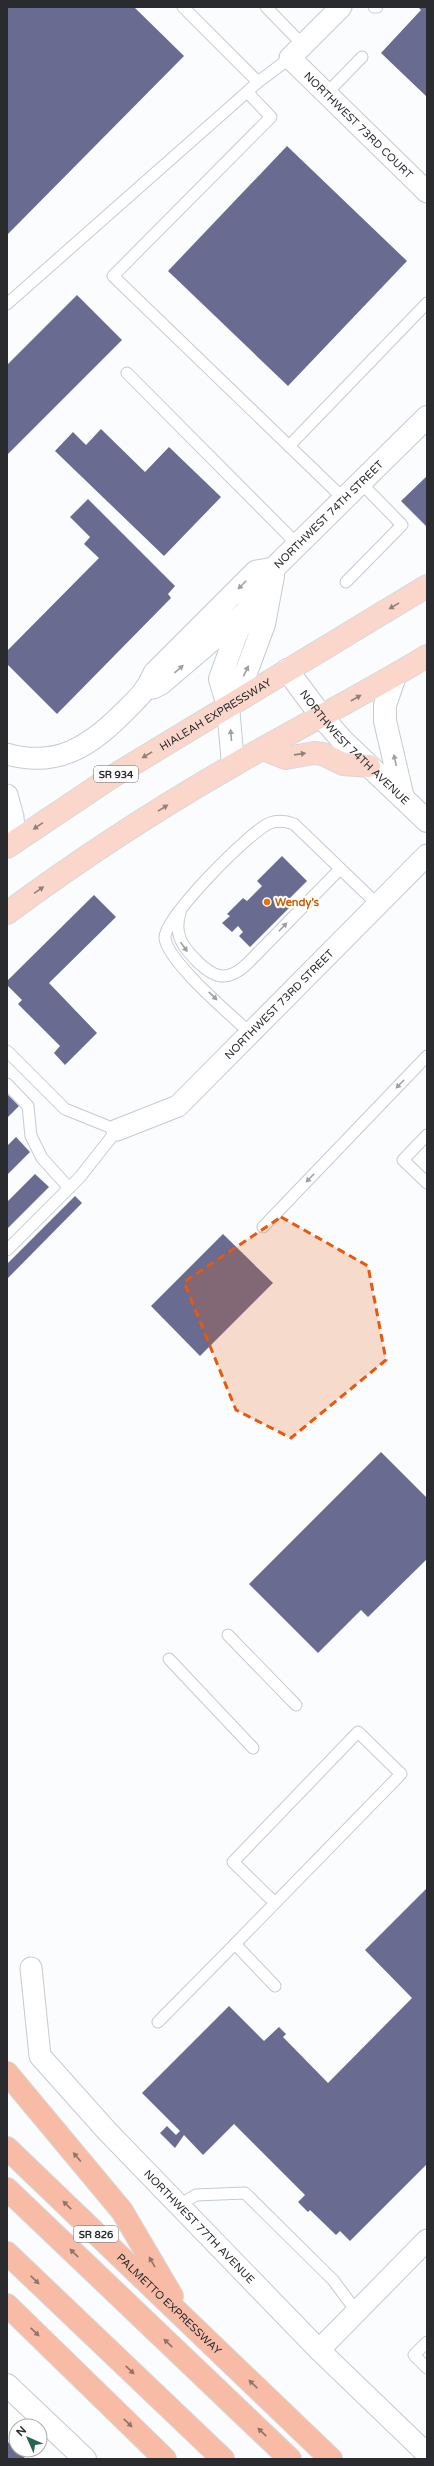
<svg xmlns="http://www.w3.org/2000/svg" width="434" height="2466" font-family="'Varela Round',sans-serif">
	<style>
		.building { fill: #696b90 }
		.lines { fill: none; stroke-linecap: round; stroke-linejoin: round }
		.service-casing { stroke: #c6cad4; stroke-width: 13 }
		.minor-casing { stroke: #c6cad4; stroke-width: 23 }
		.tertiary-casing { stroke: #c6cad4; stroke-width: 24 }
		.primary-casing { stroke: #d8d9d9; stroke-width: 24 }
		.motorway-casing { stroke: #d8d9d9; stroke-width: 24 }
		.service { stroke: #fff; stroke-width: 11 }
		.minor { stroke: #fff; stroke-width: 21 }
		.tertiary { stroke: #fff; stroke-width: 22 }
		.primary { stroke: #fbd6ca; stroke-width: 22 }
		.motorway { stroke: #f8bba6; stroke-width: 22 }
		.oneway { fill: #9fa0a1 }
		.oneway2 { fill: #92807c }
		.oneway3 { fill: #90736a }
		.marked { fill: #e8590c; fill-opacity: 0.2; stroke: #e8590c; stroke-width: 3; stroke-dasharray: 8 5; stroke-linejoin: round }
		.food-dot { fill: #e8710a; stroke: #fff; stroke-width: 1.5 }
		.labels { text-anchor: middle; stroke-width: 4; stroke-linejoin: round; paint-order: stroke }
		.shield { fill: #fff; stroke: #696b6d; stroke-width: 1 }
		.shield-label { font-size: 10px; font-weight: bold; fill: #292b2e }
		.street-label { font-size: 11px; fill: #292b2e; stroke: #fff }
		.food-label { font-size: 11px; font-weight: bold; fill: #c56008; stroke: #fff; text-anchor: start }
	</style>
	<rect width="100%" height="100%" fill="#fbfcfe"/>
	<g class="building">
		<path d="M7,7H134L184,56L7,235Z"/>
		<path d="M418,7H427V97L381,53L421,10Z"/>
		<path d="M287,146L407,261L288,386L168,271Z"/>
		<path d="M77,295L122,340L7,455V365Z"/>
		<path d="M101,429L145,472L169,447L221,497L164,556L55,451L73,432L86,445Z"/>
		<path d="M427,476V527L401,501Z"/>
		<path d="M88,499L175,586L168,594L171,598L57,714L7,664V651L99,558L84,544L90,537L70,517Z"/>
		<path d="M282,856L307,881L290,898L295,902L250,947L239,936L243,932L238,926L232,932L222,923L230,916L227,914L243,898L247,901L262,886L257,881Z"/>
		<path d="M94,895L116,917L49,983L97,1033L65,1065L54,1053L60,1046L18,1004L22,1000L7,985V981Z"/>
		<path d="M7,1094L19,1106L7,1118Z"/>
		<path d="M16,1137L30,1152L7,1175V1146Z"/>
		<path d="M35,1174L49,1187L7,1229V1202Z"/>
		<path d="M75,1196L82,1203L7,1279V1264Z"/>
		<path d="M223,1234L273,1283L200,1356L151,1306Z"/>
		<path d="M381,1452L427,1498V1559L368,1617L361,1610L318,1653L249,1584Z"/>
		<path d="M427,1888V2164L350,2241L340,2231L336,2235L310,2210L308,2212L298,2202L305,2195L234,2124L203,2155L184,2135L175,2148L160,2133L167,2126L176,2135L180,2131L142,2093L229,2006L264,2041L279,2027L286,2034L283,2037L328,2083L412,1998L365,1950Z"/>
		<path d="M7,2441L16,2450L26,2459H7Z"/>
	</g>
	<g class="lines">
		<g class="service-casing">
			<g id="service">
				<path d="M183,7L258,82L290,58"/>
				<path d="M266,7L303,45"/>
				<path d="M374,7H377"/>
				<path d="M258,82L247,92L271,117L113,276L344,499"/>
				<path d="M326,94L362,57"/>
				<path d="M7,304L247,92"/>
				<path d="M127,373L298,545"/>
				<path d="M289,446L427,303"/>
				<path d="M346,582L402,525L361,483"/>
				<path d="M180,913C174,933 181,945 195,959C213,978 227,983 247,964L340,869"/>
				<path d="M250,1033C231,1015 167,961 165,938C163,919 251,830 270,823C278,820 286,821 294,824L378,905"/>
				<path d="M7,1051L65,1109L117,1130L80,1177L7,1250"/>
				<path d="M7,1084L28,1106L31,1136L42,1158L69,1188"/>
				<path d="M427,1135L403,1160L427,1183"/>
				<path d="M263,1227L427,1056"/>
				<path d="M228,1635L296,1705"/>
				<path d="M169,1659L253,1748"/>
				<path d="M235,1944L401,1774L358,1732L233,1862L275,1903"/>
				<path d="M158,2022L235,1944L275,1986"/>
				<path d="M179,2205L196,2195L245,2193L333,2280L357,2312"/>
				<path d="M427,2342L414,2355L427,2368"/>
			</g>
		</g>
		<g class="minor-casing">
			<g id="minor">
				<path id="s1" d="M341,7L290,58L427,192"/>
				<path d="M153,688L161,684L249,609"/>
				<path d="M7,754C56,768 89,747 122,714C136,700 146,692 154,673L256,571L274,568"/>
				<path d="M7,795L13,817L15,841"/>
				<path id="s2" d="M117,1130L178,1106L427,855"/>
				<path id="s3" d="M31,1968L40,2056L107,2131L319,2350L427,2454"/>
				<path d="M319,2350L427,2240"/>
			</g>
		</g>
		<g class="tertiary-casing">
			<g id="tertiary">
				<path id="s4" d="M287,670L322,717L343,741L427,821"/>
				<path d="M395,676L385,705V721L403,798"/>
				<path d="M228,706L247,670L264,624L273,576"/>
				<path id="s5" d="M233,765L228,706L220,679L235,637L252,600L274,568L427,417"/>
				<path d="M7,2385L85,2459"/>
			</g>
		</g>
		<g class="primary-casing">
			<g id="primary">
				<path d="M263,749L286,758L314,753L323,754L343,764L369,766"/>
				<path id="s6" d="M7,847L110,778L427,586"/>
				<path d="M7,913C79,860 155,810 232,766C297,728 363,695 427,656"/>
			</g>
		</g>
		<g class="motorway-casing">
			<g id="motorway">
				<path d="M7,2073L122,2211L172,2296"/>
				<path id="s7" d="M7,2148L331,2459"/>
				<path d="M7,2189L290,2459"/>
				<path d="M7,2253L223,2459"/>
				<path d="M7,2305L165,2459"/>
			</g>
		</g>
		<use href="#service" class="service"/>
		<use href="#minor" class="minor"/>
		<use href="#tertiary" class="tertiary"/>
		<use href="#primary" class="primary"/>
		<use href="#motorway" class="motorway"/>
	</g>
	<defs><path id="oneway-solid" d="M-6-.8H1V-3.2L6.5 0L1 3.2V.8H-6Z"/></defs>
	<g class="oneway">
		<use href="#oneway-solid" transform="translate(242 585) rotate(135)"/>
		<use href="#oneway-solid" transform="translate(179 669) rotate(-41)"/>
		<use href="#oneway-solid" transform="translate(246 671) rotate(-65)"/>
		<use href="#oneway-solid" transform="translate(231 735) rotate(-95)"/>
		<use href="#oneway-solid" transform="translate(395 760) rotate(-102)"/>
		<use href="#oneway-solid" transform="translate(283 927) rotate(-46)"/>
		<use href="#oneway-solid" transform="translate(184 947) rotate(55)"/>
		<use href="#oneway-solid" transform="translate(213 996) rotate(44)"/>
		<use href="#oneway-solid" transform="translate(400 1084) rotate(134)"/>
		<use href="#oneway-solid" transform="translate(310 1178) rotate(134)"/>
	</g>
	<g class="oneway2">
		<use href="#oneway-solid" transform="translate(394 606) rotate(149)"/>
		<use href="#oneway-solid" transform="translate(356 698) rotate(-30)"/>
		<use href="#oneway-solid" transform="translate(300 754) rotate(-8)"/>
		<use href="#oneway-solid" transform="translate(147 755) rotate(149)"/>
		<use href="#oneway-solid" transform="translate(163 808) rotate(-32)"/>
		<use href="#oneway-solid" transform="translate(38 826) rotate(146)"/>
		<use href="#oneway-solid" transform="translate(39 890) rotate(-35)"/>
	</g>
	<g class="oneway3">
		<use href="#oneway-solid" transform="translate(77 2157) rotate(-130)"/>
		<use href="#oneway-solid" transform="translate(67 2205) rotate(-136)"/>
		<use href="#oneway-solid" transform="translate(74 2253) rotate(-136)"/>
		<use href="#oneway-solid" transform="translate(152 2262) rotate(-120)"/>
		<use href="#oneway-solid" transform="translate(35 2280) rotate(44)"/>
		<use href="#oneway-solid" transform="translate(35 2332) rotate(44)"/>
		<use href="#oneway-solid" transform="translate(168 2343) rotate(-136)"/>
		<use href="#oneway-solid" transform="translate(130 2370) rotate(44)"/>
		<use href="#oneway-solid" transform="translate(253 2384) rotate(-136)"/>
		<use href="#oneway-solid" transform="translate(128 2423) rotate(44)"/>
		<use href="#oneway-solid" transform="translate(262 2432) rotate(-136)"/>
	</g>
	<path class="marked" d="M281,1217L368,1266L386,1360L291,1438L236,1410L184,1282Z"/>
	<circle class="food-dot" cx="267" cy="902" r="4"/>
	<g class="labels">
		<g class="shield">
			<rect x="94" y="766" width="44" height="16" rx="3"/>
			<rect x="74" y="2226" width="44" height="16" rx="3"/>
		</g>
		<g class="shield-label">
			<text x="116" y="778">SR 934</text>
			<text x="96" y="2238">SR 826</text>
		</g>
		<g class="street-label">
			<text dy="4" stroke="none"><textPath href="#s1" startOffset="168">NORTHWEST 73RD COURT</textPath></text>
			<text dy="4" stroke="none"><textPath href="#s5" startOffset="288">NORTHWEST 74TH STREET</textPath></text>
			<text dy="4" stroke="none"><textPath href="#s6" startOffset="247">HIALEAH EXPRESSWAY</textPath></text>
			<text dy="4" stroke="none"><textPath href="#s4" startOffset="103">NORTHWEST 74TH AVENUE</textPath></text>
			<text dy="4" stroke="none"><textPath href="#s2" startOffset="209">NORTHWEST 73RD STREET</textPath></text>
			<text dy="4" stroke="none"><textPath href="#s3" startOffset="322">NORTHWEST 77TH AVENUE</textPath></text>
			<text dy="4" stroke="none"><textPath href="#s7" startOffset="225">PALMETTO EXPRESSWAY</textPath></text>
		</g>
		<g class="food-label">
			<text x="275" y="906">Wendy's</text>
		</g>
	</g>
	<rect width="434" height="2466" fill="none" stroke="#292b2e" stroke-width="16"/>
	<g transform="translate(28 2438) rotate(315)"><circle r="19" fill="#ffffff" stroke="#a9aaab"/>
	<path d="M0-3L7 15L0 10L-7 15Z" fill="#26644f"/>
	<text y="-6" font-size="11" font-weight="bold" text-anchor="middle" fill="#292b2e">N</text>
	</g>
</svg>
